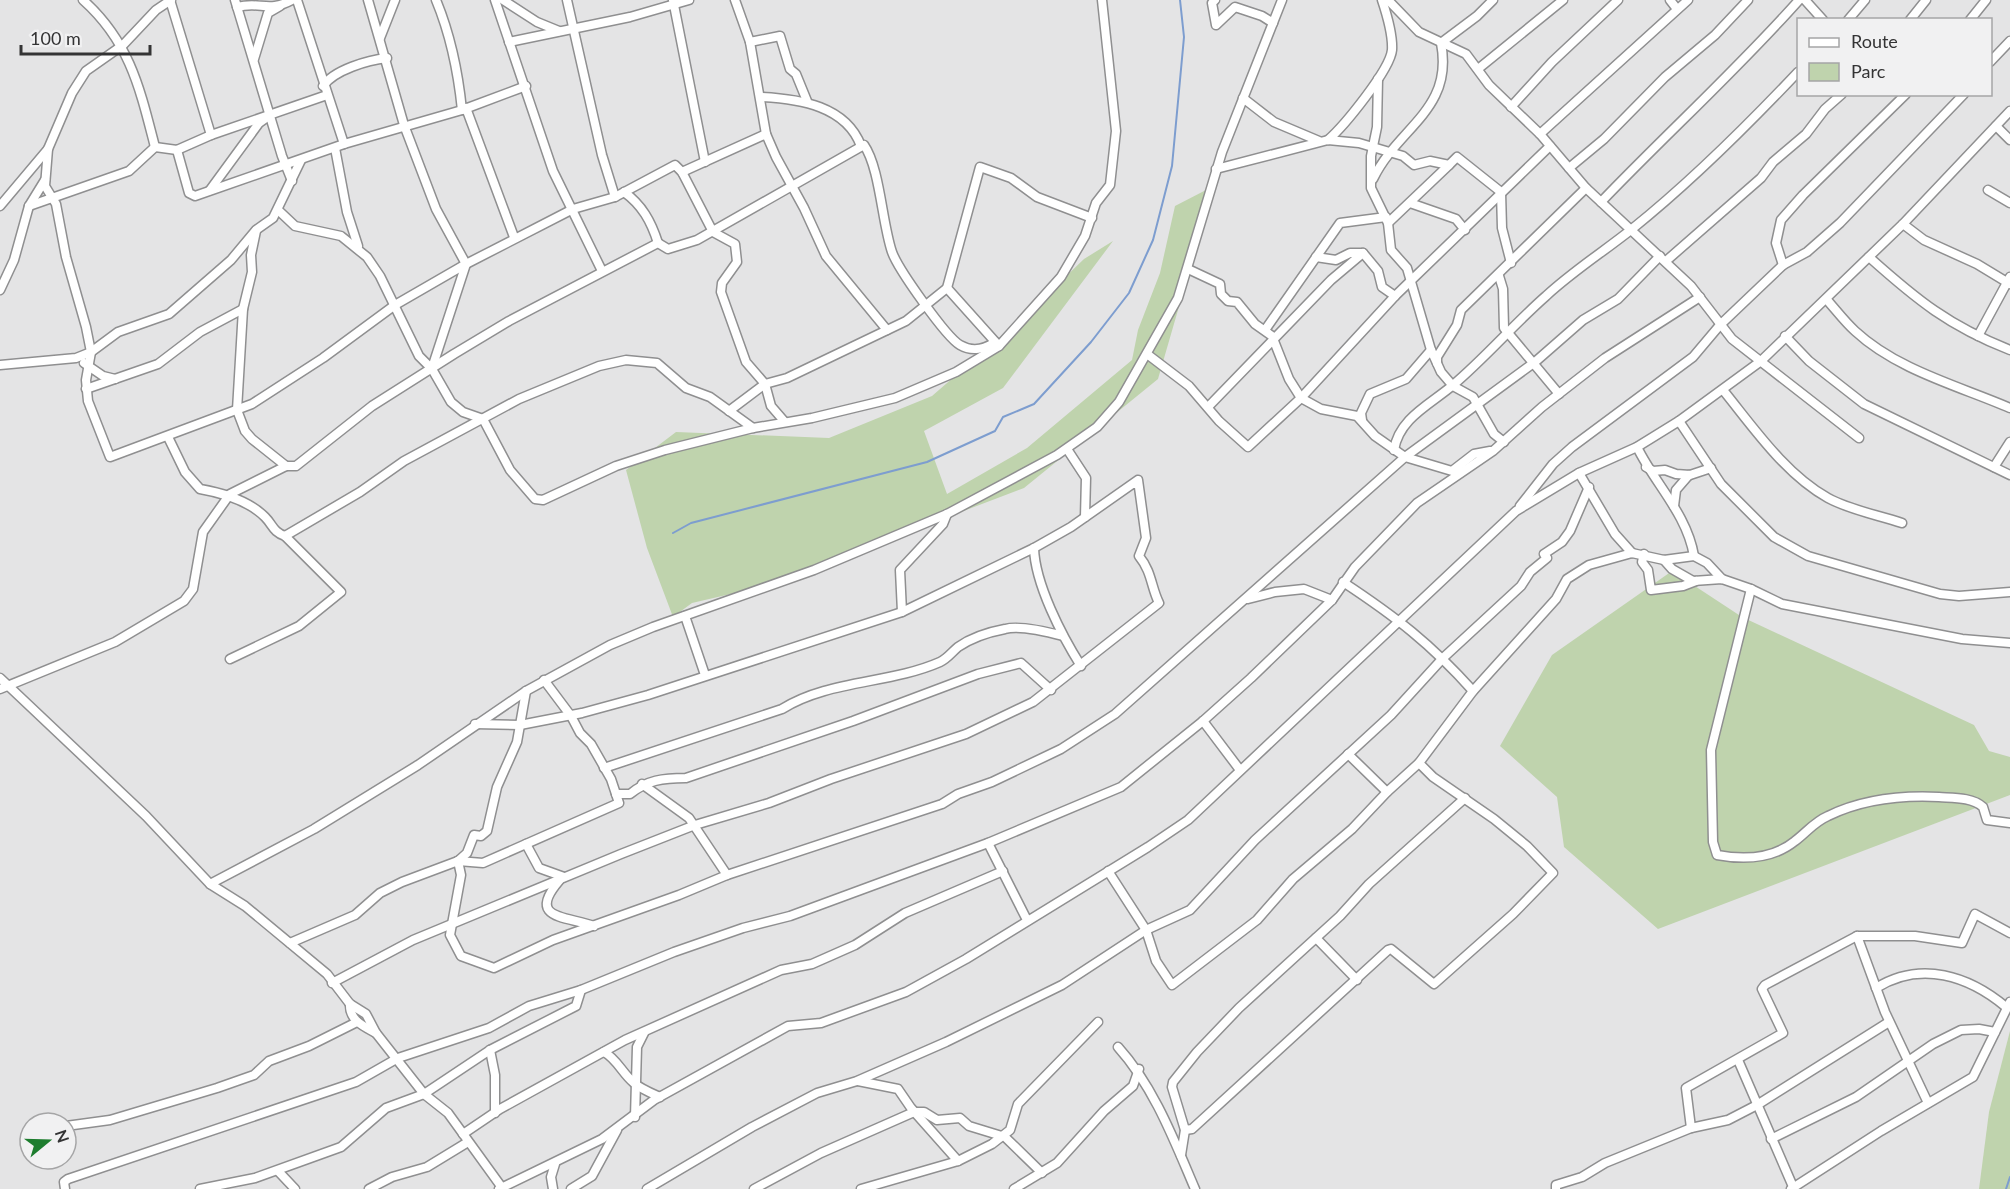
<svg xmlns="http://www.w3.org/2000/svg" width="2010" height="1189" font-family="Lato,sans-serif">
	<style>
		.green { fill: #bfd3ad }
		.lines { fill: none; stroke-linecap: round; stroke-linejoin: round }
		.stream { stroke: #7d9dcf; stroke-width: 2 }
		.street-casing { stroke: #8f8f90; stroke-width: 11 }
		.street { stroke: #fff; stroke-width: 8 }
	</style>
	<rect width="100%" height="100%" fill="#e4e4e5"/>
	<g class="green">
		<path d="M1206,190L1207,210L1158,379L1024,488L769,585L692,603L673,617L647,548L626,470L676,432L829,438L932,396L1029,312L1084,259L1113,241L1003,388L924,431L947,494L1027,448L1132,360L1138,330L1160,273L1175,206Z"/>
		<path d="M1672,571L1742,617L1974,725L1989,751L2010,757V795L1658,929L1564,847L1557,797L1500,746L1552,655Z"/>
		<path d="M2010,1031V1189H1979L1989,1112Z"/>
	</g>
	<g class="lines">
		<g class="stream">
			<path d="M673,533L691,523L927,462L995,431L1003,417L1034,404L1091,342L1129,293L1153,240L1172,166L1184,37L1180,0"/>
			<path d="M2006,1189L2010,1177"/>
		</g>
		<g class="street-casing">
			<g id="street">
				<path d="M83,0C130,42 140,89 155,147"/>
				<path d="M170,0L211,135"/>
				<path d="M171,0L156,10L123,45L86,71L72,93L48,149L45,186L56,204L66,257L86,327L91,352L86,380L88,401L110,457L252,404L323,358L395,305L466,264L573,209L615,197L675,165L682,172L713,232L735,244L737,262L722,283L721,292L746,362L765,384L771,406L784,421"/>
				<path d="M235,0L282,156L292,181"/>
				<path d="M297,0L344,144"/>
				<path d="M368,0L404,125L436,209L466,264L432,368"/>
				<path d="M436,0C451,36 458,71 462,110"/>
				<path d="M495,0L553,171L602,271"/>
				<path d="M503,0L537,22L559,31"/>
				<path d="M567,0L602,155L615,197"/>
				<path d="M673,0L705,162"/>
				<path d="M735,0L750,42L766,134L776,157L804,208L826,256L887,330"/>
				<path d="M1215,0L1212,3L1216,25L1235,7L1262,16L1273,23"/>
				<path d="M1388,0L1419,32L1466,54L1489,85L1540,134L1586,188L1691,286L1732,339L1859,438"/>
				<path d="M1670,0L1677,9"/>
				<path d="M1805,0L1823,20"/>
				<path d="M237,7C261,1 268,13 292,0"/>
				<path d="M1848,20L1865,0"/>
				<path d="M1910,20L1926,0"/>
				<path d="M1970,20L1986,0"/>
				<path d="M380,38L395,0"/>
				<path d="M509,42L630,17L689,0"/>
				<path d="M750,42L780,36L790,69L796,74L807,101"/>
				<path d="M254,59L268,13L280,6"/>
				<path d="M1990,62L2010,41"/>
				<path d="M1478,69L1563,0"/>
				<path d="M1378,79L1377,127L1371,156V188L1388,223L1391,250L1407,268L1431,350L1441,372L1453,386L1473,397L1494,434L1504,442"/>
				<path d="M323,86C334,70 368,60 387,58"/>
				<path d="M762,97C800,99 846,106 861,146"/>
				<path d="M1243,98L1274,122L1319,141"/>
				<path d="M1511,107L1552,62L1618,0"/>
				<path d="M466,108L514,237"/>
				<path d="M1996,126L2010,140"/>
				<path d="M1540,134L1688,0"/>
				<path d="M1328,140C1344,126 1390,70 1392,50C1393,34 1387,15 1382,0"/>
				<path d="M155,147L177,150L211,135L327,95"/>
				<path d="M335,148L347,212L358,246"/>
				<path d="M177,150L189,193L195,196L344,144L462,110L526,86"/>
				<path d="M1569,168L1604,139L1665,77L1715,35L1748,0"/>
				<path d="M1216,169L1328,140L1359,143L1403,156L1414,165L1430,161L1449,165L1457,157L1501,192L1502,228L1511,263"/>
				<path d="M682,172L766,134"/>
				<path d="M1373,179C1398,127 1454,110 1441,43L1477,16L1493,0"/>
				<path d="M210,190L259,123L266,118"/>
				<path d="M1988,190L2010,203"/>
				<path d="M624,192C642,205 651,221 658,243"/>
				<path d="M1601,202C1666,134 1736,71 1799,0"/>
				<path d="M1410,203L1456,219L1465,230"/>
				<path d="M0,206L48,149"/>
				<path d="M29,206L129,171L155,147"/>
				<path d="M278,210L295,226L341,236L367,257L380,276L419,356L432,369L451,402L463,412L483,419L510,470L535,499L543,500L616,466L665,450L753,428L812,418L895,398L956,372L999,346L1061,277L1085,236L1096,203L1110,185L1116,131L1102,0"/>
				<path d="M1388,223L1449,165"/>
				<path d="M1903,224L1924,240L1977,264L2010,284"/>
				<path d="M256,231L251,255L252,272L243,309L237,410L245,431L252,439L286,466"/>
				<path d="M1316,257L1336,260L1350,253H1363L1378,271L1382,287L1395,296"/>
				<path d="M1869,257C1917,300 1949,326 2010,350"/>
				<path d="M1666,261L1761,178L1773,162L1806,134L1825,109L1842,94"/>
				<path d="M1783,265L1776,243L1781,220L1803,195L1906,94"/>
				<path d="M1188,269L1220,284L1221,294L1228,301L1237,302L1255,324L1272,336L1289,379L1301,398L1321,409L1357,416L1375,436L1405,457L1452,471L1474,454L1490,451"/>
				<path d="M1499,276L1503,289L1504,328L1559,394"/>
				<path d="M947,288L999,346"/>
				<path d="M0,290L14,260L29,206L45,180"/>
				<path d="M1827,300C1836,310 1845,322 1855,331C1897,370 1959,386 2010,408"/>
				<path d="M1265,330L1340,223L1386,217"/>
				<path d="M1785,336L1809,361L1864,404L2010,475"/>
				<path d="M1978,336L2010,277"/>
				<path d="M1147,354L1189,386L1219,421L1248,447L1301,398L1395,296L1550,146"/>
				<path d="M84,363L103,376L115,379"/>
				<path d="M1437,363V357L1457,325L1461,310L1586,188"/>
				<path d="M0,365L76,358L91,352L118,332L169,314L231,260L256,230L273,218L301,160"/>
				<path d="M86,389L158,364L200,332L243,309"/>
				<path d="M1723,390C1753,427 1785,474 1828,498C1850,510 1878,515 1902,523"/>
				<path d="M1208,407L1331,280L1363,253"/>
				<path d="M729,411L765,384L787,378L906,321L947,288L980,167L1011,178L1037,197L1092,218"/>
				<path d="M1362,420L1361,413L1370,394L1406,379L1431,350"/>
				<path d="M1679,421L1721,484L1774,537L1808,556L1940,594L1959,596L2010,592"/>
				<path d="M168,437L185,472L200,489C223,493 248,500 265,517C273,525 273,532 285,536L341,592L299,626L230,659"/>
				<path d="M1637,447C1655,484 1687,514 1694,556"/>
				<path d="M1067,449L1086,478L1085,517"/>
				<path d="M1394,450C1399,418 1431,404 1453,385C1486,357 1514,324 1546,296C1573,271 1603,252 1632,229C1692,181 1746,127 1798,72"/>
				<path d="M1646,467L1653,471L1665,470L1676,474L1690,475L1711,468"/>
				<path d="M1994,467L2010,442"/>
				<path d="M1579,473L1615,534L1632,553"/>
				<path d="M1520,506L1553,464L1572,447L1693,357L1720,325L1783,265L1807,252L1840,223L1964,94"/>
				<path d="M1674,506L1676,490L1689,475"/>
				<path d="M285,536L360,492L404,461L519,399L599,366L626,360L657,363L686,388L710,397L753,428"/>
				<path d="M1034,548C1035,584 1062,636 1081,666"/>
				<path d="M1644,554L1642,562L1648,570L1651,590L1683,586L1696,581"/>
				<path d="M1664,560L1672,569L1693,581L1722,579L1751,589L1782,604L1962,639L2010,643"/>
				<path d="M1343,582C1396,617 1431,644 1473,691"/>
				<path d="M1751,589L1711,750L1713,842L1717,855C1744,860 1773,859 1795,841C1807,832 1814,822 1828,816C1863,799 1900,795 1939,797C1953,798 1972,797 1983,807L1987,820L2010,823"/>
				<path d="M1248,599L1275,592L1304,589L1332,600"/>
				<path d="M902,612L900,570L943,524L947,514"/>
				<path d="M685,616L705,675"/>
				<path d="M0,678L146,816L210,884L245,906L327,974L350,1004L366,1014L376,1033L424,1094L448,1113L503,1189"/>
				<path d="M0,689L115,642L184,601L193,589L203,532L230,494L286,466H296L372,406L454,354L509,321L658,243L668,249L697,240L864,145C880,168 882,223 892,252C898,269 946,337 960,345C972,352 985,349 995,342"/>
				<path d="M1203,721L1240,770"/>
				<path d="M1348,754L1387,792"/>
				<path d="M604,768L782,709C828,680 890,684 940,662C947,659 952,652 958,647C971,638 989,632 1005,629C1020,625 1048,632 1063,636"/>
				<path d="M642,784L689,818L727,875"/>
				<path d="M616,794H630C647,780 663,778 686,778L853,721L978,674L1021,663L1051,690"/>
				<path d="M988,843L1027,920"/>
				<path d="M526,844L539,868L564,877"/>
				<path d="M458,861L461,875L450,935L461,956L494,968L553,940L679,895L727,875L942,804L958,794L992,782L1061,749L1115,714L1405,457L1535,362L1583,320L1618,299L1660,256"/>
				<path d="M458,861L483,863L619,803L611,779L591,744L580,733L571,716L544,680"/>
				<path d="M1108,871L1146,930L1156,961L1172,985L1257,920L1293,879L1352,829L1387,792L1419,763L1473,691L1556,599L1567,579L1589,565L1632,553L1664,560L1694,556L1707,563L1722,579"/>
				<path d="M559,881C526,920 567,916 594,926"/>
				<path d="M210,884L314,829L418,765L526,691L610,645L653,627L814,570L947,514L1057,455L1097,427L1119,402L1178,298L1222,152L1282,0"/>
				<path d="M1857,936L1885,1012L1928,1103"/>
				<path d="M1316,938L1357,980"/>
				<path d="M290,943L355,915L380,893L402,882L458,861L467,853L474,835L481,836L487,831L497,787L517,742L526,691"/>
				<path d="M332,983L413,940L621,854L695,825L769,803L831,779L966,734L1033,702L1159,603C1151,587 1152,572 1139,556L1146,538L1138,480L1071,527L1034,548L902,612L648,695L582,713L520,725L475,724"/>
				<path d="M1876,988C1921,960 1969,976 2006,1007"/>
				<path d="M350,1004C349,1020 363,1026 376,1033"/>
				<path d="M1118,1047C1154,1087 1174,1140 1195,1189"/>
				<path d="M490,1050L495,1075V1113"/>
				<path d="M604,1052C617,1059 622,1073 634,1083C641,1089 651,1093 660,1097"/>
				<path d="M1738,1060L1794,1189"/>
				<path d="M858,1081L898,1089L911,1108L958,1161"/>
				<path d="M635,1117L637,1047L644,1033"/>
				<path d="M66,1126L110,1120L217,1088L254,1075L269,1061L309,1046L357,1022"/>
				<path d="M1691,1128L1686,1088L1783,1033L1762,989L1765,985L1857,936H1915L1962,943L1975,914L2010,933"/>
				<path d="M1185,1130L1192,1129L1388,950L1391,949L1434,984L1513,914L1553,873L1527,846L1494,819L1433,777L1419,763"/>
				<path d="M463,1134L500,1109L625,1040L781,970L812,964L855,945L905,913L1003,871"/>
				<path d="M1771,1139L1856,1097L1933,1044L1961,1030L1979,1029L1995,1032"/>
				<path d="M1181,1155L1185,1130L1172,1087L1173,1082L1197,1052L1239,1008L1340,916L1369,884L1465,798"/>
				<path d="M278,1171L295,1189"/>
				<path d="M65,1189L64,1182L68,1179L356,1082L398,1058L489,1028L529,1006L581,990L674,952L743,928L790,916L988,843L1121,787L1203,721L1251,678L1332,600L1355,567L1417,503L1493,451L1542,407L1605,358L1700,297"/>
				<path d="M200,1189L255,1178L341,1147L386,1108L424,1094L490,1050L576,1006L581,990"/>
				<path d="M369,1189L392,1177L427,1167L468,1142"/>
				<path d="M499,1189L602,1139L654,1100L788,1026L821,1023L906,992L966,959L1148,847L1188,820L1516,511L1579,473L1637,447L1679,421L1761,361L1903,224L2010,111"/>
				<path d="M553,1189L551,1177L555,1164"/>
				<path d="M571,1189L592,1176L617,1130"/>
				<path d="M647,1189L752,1127L817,1093L857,1081L946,1042L1062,985L1146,930L1190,910L1255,840L1391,715L1443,658L1521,586L1530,572L1547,558L1544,554L1562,542L1570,531L1589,487"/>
				<path d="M754,1189L821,1153L914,1112H924L937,1120L960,1118L969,1126L1005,1137L1042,1173"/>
				<path d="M861,1189L958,1161L992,1144L1010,1130L1018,1104L1098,1022"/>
				<path d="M1014,1189L1057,1163L1104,1111L1133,1086L1139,1069"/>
				<path d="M1556,1189V1185L1582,1177L1605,1163L1691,1128L1728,1120L1757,1105L1889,1022"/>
				<path d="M1791,1189L1881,1131L1973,1077L2010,1002"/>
			</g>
		</g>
		<use href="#street" class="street"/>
	</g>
	<rect x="1797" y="18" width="195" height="78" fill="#f1f1f2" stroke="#a5a5a6" stroke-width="1.5"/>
	<rect x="1809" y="38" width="30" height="9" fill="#ffffff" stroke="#a5a5a6" stroke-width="1.5"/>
	<text x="1851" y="48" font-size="18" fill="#343435">Route</text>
	<rect x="1809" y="63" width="30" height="18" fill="#bfd3ad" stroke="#a5a5a6" stroke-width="1.5"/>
	<text x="1851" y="78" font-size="18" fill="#343435">Parc</text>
	<g transform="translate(48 1141) rotate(71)"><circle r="28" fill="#f1f1f2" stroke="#a5a5a6" stroke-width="1.5"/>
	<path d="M0-4.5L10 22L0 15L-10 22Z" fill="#1d7d2e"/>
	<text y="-9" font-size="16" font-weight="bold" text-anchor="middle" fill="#343435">N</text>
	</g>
	<path d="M21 45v9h129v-9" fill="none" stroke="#343435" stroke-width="3"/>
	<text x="30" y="45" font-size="18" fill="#343435" stroke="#f1f1f2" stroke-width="4.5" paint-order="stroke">100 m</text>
</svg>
